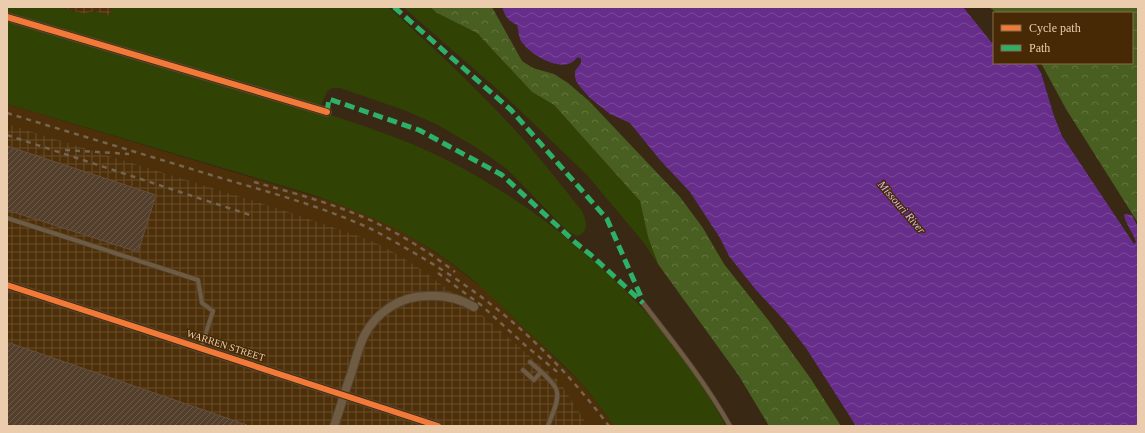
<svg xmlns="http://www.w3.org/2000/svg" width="1145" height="433" font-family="Georgia,serif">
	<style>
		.built { fill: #4d3009 }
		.industrial { fill: url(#industrial-grid) }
		.green { fill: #314304 }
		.forest { fill: url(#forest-crowns) }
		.water { fill: url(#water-waves) }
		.building { fill: url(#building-hatch); stroke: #654f3e }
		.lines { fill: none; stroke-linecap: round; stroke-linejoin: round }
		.service-casing { stroke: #534434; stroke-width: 5.5 }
		.minor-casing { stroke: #534434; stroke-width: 10 }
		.service { stroke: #6f5b41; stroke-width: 4 }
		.minor { stroke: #6f5b41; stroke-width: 8 }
		.rail { stroke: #746451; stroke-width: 2.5; stroke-dasharray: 5 5; stroke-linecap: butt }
		.quiet { stroke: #2db169; stroke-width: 5; stroke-dasharray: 10 5; stroke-linecap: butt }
		.cycleway-casing { stroke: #472a05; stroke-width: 8 }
		.cycleway { stroke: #f17a3a; stroke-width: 6 }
		.labels { text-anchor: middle; stroke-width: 3; stroke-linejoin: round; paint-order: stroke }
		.street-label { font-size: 10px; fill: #ebcdae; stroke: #472a05 }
		.water-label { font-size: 11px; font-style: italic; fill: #d5baef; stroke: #472a05 }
	</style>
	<defs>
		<pattern id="industrial-grid" width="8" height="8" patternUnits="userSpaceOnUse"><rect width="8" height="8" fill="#4d3009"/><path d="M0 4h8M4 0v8" fill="none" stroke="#674d2a"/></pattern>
		<pattern id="forest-crowns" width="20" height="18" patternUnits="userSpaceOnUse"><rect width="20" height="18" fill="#495e21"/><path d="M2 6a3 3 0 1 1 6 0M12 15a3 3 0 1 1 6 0" fill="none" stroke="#63743f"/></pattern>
		<pattern id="water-waves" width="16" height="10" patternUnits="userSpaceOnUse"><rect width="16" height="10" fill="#662d8a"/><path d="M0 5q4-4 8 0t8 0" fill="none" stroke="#7c4a98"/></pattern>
		<pattern id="building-hatch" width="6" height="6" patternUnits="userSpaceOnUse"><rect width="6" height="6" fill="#533f2c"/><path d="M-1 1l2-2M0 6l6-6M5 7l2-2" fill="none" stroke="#6c5a48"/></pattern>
	</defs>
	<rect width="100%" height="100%" fill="#382814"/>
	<path class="built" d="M7,104L346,206L379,220L407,234L449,262L486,291L582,384L615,426H588L559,381L481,314L418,267L390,250L370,240L280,209L7,124Z"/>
	<g class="industrial">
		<path d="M60,7H112L109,16L95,11L84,14Z"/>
		<path d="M7,124L280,209L370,240L390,250L418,267L481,314L559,381L588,426H7Z"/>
	</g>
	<g class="green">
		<path d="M7,7H60L84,14L95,11L109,16L112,7H388C432,46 475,87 515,130C539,156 560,184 582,211C586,220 590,232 577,236L568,232L507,169L474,146L436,124L404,110L340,88H333L328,90L318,111C350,121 382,132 412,144C507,184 599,255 664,333C688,361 708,394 726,426H615C604,412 594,398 583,385C566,366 545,348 526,330C507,312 489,293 468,276C419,236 368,213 307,193L7,104Z"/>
		<path d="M403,7H430L437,13L477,33L532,92L554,105L640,201L648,237L658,264L644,243L587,175L506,97Z"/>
	</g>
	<g class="forest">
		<path d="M430,7H492L522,61L533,68L554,74L568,83L589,101L680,197L703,228L724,264L769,321L811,379L841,426H769L739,376L658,264L648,237L640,201L554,105L532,92L477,33L437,13Z"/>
		<path d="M989,7H1138V223L1066,109L1041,63H1132V13H997Z"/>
	</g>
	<path class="water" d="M502,7H963L992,43L994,42V63H1035L1041,73L1054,116L1062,136L1134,244L1136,242C1133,232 1125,224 1124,214L1132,215L1138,227V426H856L806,348L785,321L756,290L729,256L720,238L690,192L660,160L630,123L610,114L590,98L581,88L576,81L575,76V71L581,63V59L578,57C575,60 572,63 568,64C553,68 529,53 521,41C518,35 519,31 517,25C508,21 505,16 502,7Z"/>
	<g class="building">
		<path d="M7,146L156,195L138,252L7,210Z"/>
		<path d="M7,342L247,425V426H7Z"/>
	</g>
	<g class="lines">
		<g class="service-casing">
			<g id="service">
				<path d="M7,218L198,280L202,303L213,311L201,348"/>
				<path d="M643,303C674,343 705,382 730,426"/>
				<path d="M530,362C537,368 556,383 557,392C559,403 551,416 548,426"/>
				<path d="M523,370L534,380L541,372"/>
			</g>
		</g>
		<g class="minor-casing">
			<g id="minor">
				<path d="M7,17L327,112"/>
				<path d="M7,285L438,426"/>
				<path d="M334,426C340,409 345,391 351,374C355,362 358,348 364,336C376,312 401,296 427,296C444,295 459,298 474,307"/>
			</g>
		</g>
		<use href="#service" class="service"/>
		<use href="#minor" class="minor"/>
		<g class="rail">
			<path d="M7,113C75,134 143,154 211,175C261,190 311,203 360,224C377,231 393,241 409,250C492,297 551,350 609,426"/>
			<path d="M7,135L253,216"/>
			<path d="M65,150L129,154"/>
			<path d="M254,182C290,192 328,202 363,217C396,231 426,250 455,272"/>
			<path d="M438,273L481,305L526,346L561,375"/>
		</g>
		<g class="quiet">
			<path d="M394,7L511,110L607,219L642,299"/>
			<path d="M327,112L329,99L419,130L502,175L576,243L591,255L643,303"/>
		</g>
		<g class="cycleway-casing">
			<g id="cycleway">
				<path d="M7,17L327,112"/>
				<path d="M7,285L438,426"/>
			</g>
		</g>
		<use href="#cycleway" class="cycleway"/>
	</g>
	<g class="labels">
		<g class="street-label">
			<text transform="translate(226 345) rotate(18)" y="4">WARREN STREET</text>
		</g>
		<g class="water-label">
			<text transform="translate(902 207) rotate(49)" y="4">Missouri River</text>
		</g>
	</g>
	<rect width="1145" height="433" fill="none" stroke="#ebcdae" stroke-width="16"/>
	<rect x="993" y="12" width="140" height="52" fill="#472a05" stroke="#896b49"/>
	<rect x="1001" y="25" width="20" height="6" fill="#f17a3a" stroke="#896b49"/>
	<text x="1029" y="32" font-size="12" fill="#ebcdae">Cycle path</text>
	<rect x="1001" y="45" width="20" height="6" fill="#2db169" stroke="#896b49"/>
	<text x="1029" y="52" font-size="12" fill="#ebcdae">Path</text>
</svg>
